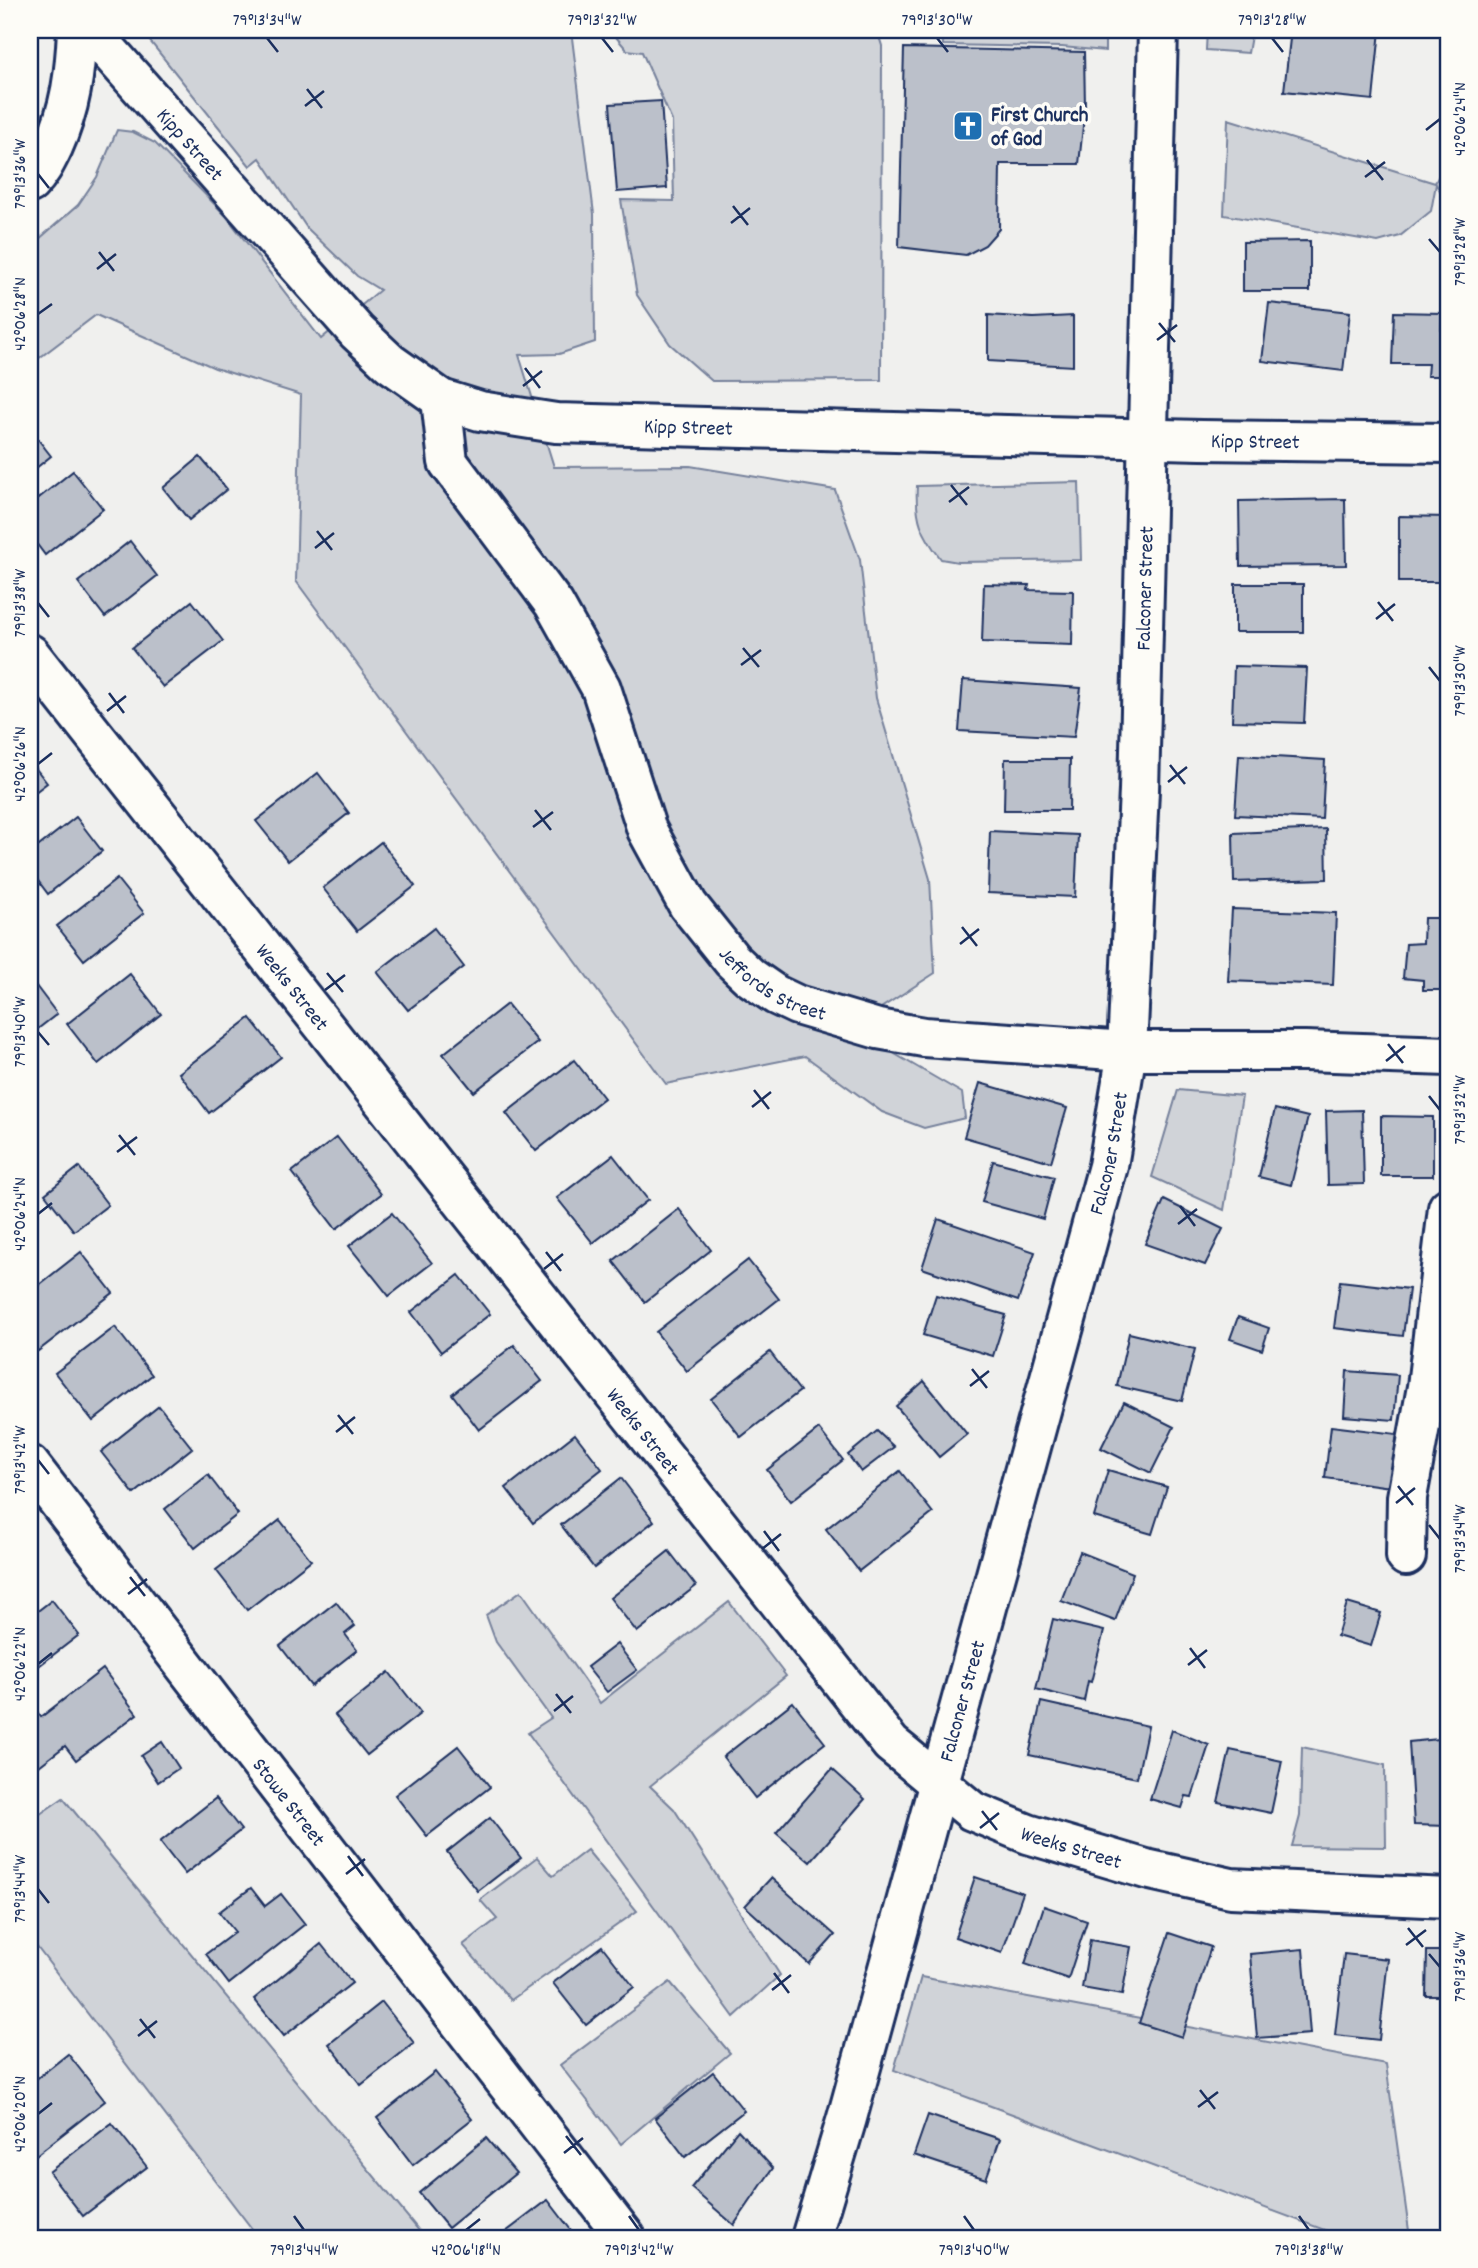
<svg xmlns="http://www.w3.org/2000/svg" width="1478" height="2268" font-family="Dekko,sans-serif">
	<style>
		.green { fill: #d0d3d8; stroke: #76819b; stroke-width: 2 }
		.building { fill: #bbc0ca; stroke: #1b2f5e; stroke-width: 2 }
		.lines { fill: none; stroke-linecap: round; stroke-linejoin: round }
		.minor-casing { stroke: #1b2f5e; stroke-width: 44 }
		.tertiary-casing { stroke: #1b2f5e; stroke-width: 44 }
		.minor { stroke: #fdfcf7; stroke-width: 38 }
		.tertiary { stroke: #fdfcf7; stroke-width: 38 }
		.ticks { fill: none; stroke: #1b2f5e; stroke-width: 2.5 }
		.labels { text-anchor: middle; stroke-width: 7; stroke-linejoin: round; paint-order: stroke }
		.poi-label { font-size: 21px; font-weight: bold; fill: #1b2f5e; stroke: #fdfcf7; text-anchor: start }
		.street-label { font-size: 21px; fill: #1b2f5e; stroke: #fdfcf7 }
		.neatline { fill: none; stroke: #1b2f5e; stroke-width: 2.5 }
		.ticks-label { font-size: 18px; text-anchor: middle; fill: #1b2f5e }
	</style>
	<rect width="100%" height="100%" fill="#f0f0ee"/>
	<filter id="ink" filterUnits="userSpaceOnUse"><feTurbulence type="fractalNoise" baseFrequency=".0143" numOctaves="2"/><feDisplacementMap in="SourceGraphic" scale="14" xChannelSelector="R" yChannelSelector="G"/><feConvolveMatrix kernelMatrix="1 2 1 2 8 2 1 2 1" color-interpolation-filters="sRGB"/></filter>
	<g filter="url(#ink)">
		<g class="green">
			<path d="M141,30H571L594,214L595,342L559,354L519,355L554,467L690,466L835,490L860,560L876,698L930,879L935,973L850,1028L962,1093L965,1118L924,1128L882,1112L805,1056L666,1084L296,581L301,395L215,368L96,315L30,365V247L78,205L97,177L117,130L133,132L155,143L226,216L321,339L380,290L357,276L307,228L260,158L250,166Z"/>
			<path d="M610,30H877L882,46L881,380L712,381L670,344L637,295L621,200L674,201L672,121L642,52L627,50Z"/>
			<path d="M942,30L1105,32V51L1062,47L943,45Z"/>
			<path d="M1207,30H1252L1248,53L1206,50Z"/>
			<path d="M1228,119L1435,183L1448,158V203L1436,184L1431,211L1400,236L1378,242L1224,215Z"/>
			<path d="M1079,482L1081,560L958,562L941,559C921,533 915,518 917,486Z"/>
			<path d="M1178,1090L1242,1096L1224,1210L1152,1177Z"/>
			<path d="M521,1591L600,1703L729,1602L786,1676L650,1786L674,1809L780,1975L734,2017L528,1733L551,1718L496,1642L486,1615Z"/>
			<path d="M1302,1747L1385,1765L1386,1847L1292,1846L1300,1816Z"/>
			<path d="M63,1798L425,2238H259L30,1938V1821Z"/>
			<path d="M587,1850L637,1911L511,2000L463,1945L497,1919L480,1900L537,1857L553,1876Z"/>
			<path d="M921,1977L1386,2064L1410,2238H1346L894,2070Z"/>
			<path d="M670,1982L730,2053L621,2144L560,2065Z"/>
		</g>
		<g class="building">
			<path d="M1291,30H1380L1373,100L1284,91Z"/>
			<path d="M904,48L1084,52L1085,107L1079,164H1000L999,229L985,245L966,255L899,247Z"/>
			<path d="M661,101L667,188L617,192L610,104Z"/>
			<path d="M1310,241V291H1243V242Z"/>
			<path d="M1269,303L1350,312L1343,371L1262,361Z"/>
			<path d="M1394,312L1442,313L1440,376H1427L1428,364H1392Z"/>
			<path d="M988,315L1033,318L1073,316V366L988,361Z"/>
			<path d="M30,429L51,456L30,473Z"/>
			<path d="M200,457L227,489L189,520L163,488Z"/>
			<path d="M73,471L103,509L45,555L30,535V505Z"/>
			<path d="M1345,499L1346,565L1240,566L1239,501Z"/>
			<path d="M1399,516L1448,517V582H1399Z"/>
			<path d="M130,541L157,576L105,617L78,582Z"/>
			<path d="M984,584L1029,585L1028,590L1073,591L1072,645L982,642Z"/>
			<rect x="1235" y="584" width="68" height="48"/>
			<path d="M192,601L223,641L163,687L132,648Z"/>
			<path d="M1234,666L1307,668L1304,723L1232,721Z"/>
			<path d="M963,680L1081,688L1074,737L959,731Z"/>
			<path d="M1239,755L1325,760L1322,819L1235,815Z"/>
			<path d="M1005,759H1070L1069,810H1004Z"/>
			<path d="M30,761L47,783L30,796Z"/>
			<path d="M318,773L349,813L288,861L256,821Z"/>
			<path d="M76,817L102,851L48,894L30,870V853Z"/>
			<path d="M1326,829L1327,879L1234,882L1233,833Z"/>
			<path d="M990,831L1078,835L1075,897L988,893Z"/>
			<path d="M381,842L415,886L357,931L323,888Z"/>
			<path d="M117,879L144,913L84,960L57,926Z"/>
			<path d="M1232,909L1336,913L1333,985L1228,981Z"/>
			<path d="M1424,918H1448V990H1423V980L1403,978L1406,944L1423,943Z"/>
			<path d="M434,928L464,967L408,1010L377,972Z"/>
			<path d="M130,974L161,1014L98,1064L67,1024Z"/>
			<path d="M30,978L57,1014L30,1035Z"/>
			<path d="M507,1004L538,1042L474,1092L443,1054Z"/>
			<path d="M250,1018L281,1057L209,1113L179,1073Z"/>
			<path d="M574,1060L604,1098L536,1151L506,1113Z"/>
			<path d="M980,1083L1067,1108L1051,1162L964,1137Z"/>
			<path d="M1275,1109L1308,1117L1291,1185L1259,1177Z"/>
			<path d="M1362,1110L1364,1184L1328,1185L1326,1111Z"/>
			<path d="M1381,1116L1433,1117V1176H1381Z"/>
			<path d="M337,1137L381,1194L336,1229L292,1172Z"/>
			<path d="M613,1155L648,1200L593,1243L557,1198Z"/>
			<path d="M993,1161L1054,1177L1043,1219L982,1202Z"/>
			<path d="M79,1167L108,1205L74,1231L45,1194Z"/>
			<path d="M1164,1200L1223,1229L1205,1265L1145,1244Z"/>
			<path d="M679,1209L711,1250L645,1302L613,1261Z"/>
			<path d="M392,1213L432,1263L389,1296L349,1246Z"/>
			<path d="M938,1219L1035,1252L1018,1301L922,1268Z"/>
			<path d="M81,1252L113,1293L38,1351L30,1341V1292Z"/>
			<path d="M748,1260L779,1299L687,1371L656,1332Z"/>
			<path d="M459,1275L490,1314L441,1352L411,1312Z"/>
			<path d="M1340,1281L1409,1289L1403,1336L1334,1328Z"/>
			<path d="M936,1295L1006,1315L993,1356L923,1335Z"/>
			<path d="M1238,1317L1269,1328L1262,1350L1230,1339Z"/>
			<path d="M115,1327L152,1375L93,1421L55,1373Z"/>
			<path d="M1129,1333L1195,1349L1182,1401L1117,1386Z"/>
			<path d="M514,1345L542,1381L479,1430L452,1394Z"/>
			<path d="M770,1352L800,1391L741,1437L711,1399Z"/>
			<path d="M1347,1371L1398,1375L1394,1420L1344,1416Z"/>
			<path d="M924,1381L967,1434L939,1457L896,1406Z"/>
			<path d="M1124,1402L1174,1427L1151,1473L1101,1448Z"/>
			<path d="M159,1406L192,1448L134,1494L101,1452Z"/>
			<path d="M1331,1426L1397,1434L1391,1487L1325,1478Z"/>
			<path d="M819,1429L843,1460L791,1501L767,1470Z"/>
			<path d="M877,1431L894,1447L861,1472L848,1455Z"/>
			<path d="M575,1434L602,1469L533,1523L506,1488Z"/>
			<path d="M1108,1470L1167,1487L1152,1534L1094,1517Z"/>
			<path d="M900,1471L933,1513L859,1571L826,1529Z"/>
			<path d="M208,1475L238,1514L195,1548L165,1509Z"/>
			<path d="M621,1478L654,1521L594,1568L561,1525Z"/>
			<path d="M280,1520L311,1560L247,1610L216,1570Z"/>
			<path d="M669,1551L696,1586L637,1632L610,1598Z"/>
			<path d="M1080,1552L1133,1573L1115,1621L1061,1601Z"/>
			<path d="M52,1600L79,1635L31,1672L30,1617Z"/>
			<path d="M336,1602L355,1626L345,1634L357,1650L311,1686L280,1646Z"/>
			<path d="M1347,1603L1381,1613L1371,1646L1337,1636Z"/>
			<path d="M1053,1619L1104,1631L1091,1682L1088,1681L1084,1701L1036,1689Z"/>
			<path d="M617,1644L637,1670L607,1692L587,1667Z"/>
			<path d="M103,1669L137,1714L76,1760L65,1746L30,1773V1718L37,1712L41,1717Z"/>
			<path d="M389,1672L421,1713L367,1755L335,1715Z"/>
			<path d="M793,1702L825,1743L755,1798L723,1757Z"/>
			<path d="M1041,1702L1148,1726L1137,1778L1029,1755Z"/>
			<path d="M1172,1730L1209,1745L1192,1797L1186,1796L1182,1808L1150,1799Z"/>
			<path d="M1448,1738V1826L1414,1825L1409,1742Z"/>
			<path d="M162,1742L179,1768L158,1782L141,1756Z"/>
			<path d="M458,1746L490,1787L427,1836L395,1795Z"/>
			<path d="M1230,1750L1282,1761L1271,1813L1218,1802Z"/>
			<path d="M832,1769L865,1799L810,1862L776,1833Z"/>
			<path d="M216,1798L241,1830L185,1874L160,1842Z"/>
			<path d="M490,1818L521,1858L478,1891L447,1852Z"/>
			<path d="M975,1877L1023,1893L1002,1953L955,1937Z"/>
			<path d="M771,1878L835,1935L809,1964L745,1906Z"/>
			<path d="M251,1888L265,1906L281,1894L305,1924L229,1984L206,1954L235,1932L219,1912Z"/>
			<path d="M1044,1906L1087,1921L1068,1979L1025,1964Z"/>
			<path d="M1169,1933L1211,1947L1182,2037L1139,2023Z"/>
			<path d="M1090,1940L1131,1947L1122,1995L1082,1988Z"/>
			<path d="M321,1944L352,1983L284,2036L254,1999Z"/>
			<path d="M602,1946L634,1987L586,2025L553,1983Z"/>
			<path d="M1303,1949L1310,2034L1257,2038L1250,1954Z"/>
			<path d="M1427,1951H1448V1996H1426Z"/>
			<path d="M1344,1954L1388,1959L1379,2040L1335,2035Z"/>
			<path d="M382,2002L414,2043L361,2085L329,2044Z"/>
			<path d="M68,2054L105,2101L31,2159L30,2084Z"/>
			<path d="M435,2072L472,2119L413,2165L377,2118Z"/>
			<path d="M713,2072L744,2111L685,2157L655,2118Z"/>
			<path d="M928,2115L1000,2139L986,2179L914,2155Z"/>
			<path d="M112,2123L147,2167L83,2216L49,2172Z"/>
			<path d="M738,2130L773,2168L734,2225L691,2188Z"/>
			<path d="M486,2138L516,2173L448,2228L419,2193Z"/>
			<path d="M548,2200L577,2238H498Z"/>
		</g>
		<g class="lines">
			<g class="minor-casing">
				<g id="minor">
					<path id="s1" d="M90,30L357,332L390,363L441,399L480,411L556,423L1201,440L1448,443"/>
					<path id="s2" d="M441,399L448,462L554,604L601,688L647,830L688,905L732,960L750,977L776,995L797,1005L878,1029L924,1037L1127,1051H1305L1448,1056"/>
					<path id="s3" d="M30,654L891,1744L901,1752L972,1811L1028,1834L1146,1869L1231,1888L1448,1898"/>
					<path id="s4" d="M30,1465L626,2238"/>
					<path d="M1406,1556L1407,1497L1427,1387L1448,1208"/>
				</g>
			</g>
			<g class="tertiary-casing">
				<g id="tertiary">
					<path d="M30,183C41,172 46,161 53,147C71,107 75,73 77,30"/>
					<path id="s5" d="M811,2238L847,2118L1108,1166L1127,1051L1139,790L1158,30"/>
				</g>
			</g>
			<use href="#minor" class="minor"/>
			<use href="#tertiary" class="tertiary"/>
		</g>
	</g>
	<path class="ticks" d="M267,38L278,52M602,38L613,52M937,38L948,52M1272,38L1283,52M307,89L322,108M305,106L324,91M1426,130L1440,119M1367,160L1383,180M38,174L49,188M1365,177L1385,162M733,206L748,225M731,223L750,208M1429,239L1440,252M99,252L114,271M97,269L116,254M38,314L52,304M1159,323L1175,342M1157,340L1177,325M525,368L540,388M523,386L542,371M951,485L967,505M949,502L969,487M317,531L332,550M315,548L334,533M1378,602L1393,621M38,603L49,617M1376,619L1395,604M743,648L759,667M741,665L761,650M1429,667L1440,681M109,693L124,713M107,711L126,696M38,764L52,753M1170,765L1185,784M1168,782L1187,767M535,810L551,830M533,827L553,812M962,927L977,946M960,944L979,929M327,973L343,992M325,990L345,975M38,1032L49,1045M1388,1044L1403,1063M1386,1061L1405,1046M754,1090L769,1109M1429,1096L1440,1110M752,1107L771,1092M119,1135L135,1155M117,1152L137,1137M1180,1206L1195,1226M38,1214L52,1203M1178,1224L1197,1209M546,1252L561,1271M544,1269L563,1254M972,1369L987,1388M970,1386L989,1371M338,1415L353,1434M336,1432L355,1417M38,1460L49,1474M1398,1486L1413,1505M1396,1503L1415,1488M1429,1525L1440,1539M764,1531L779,1551M762,1549L781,1534M130,1577L145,1596M128,1594L147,1579M1190,1648L1205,1668M38,1664L52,1653M1188,1665L1207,1650M556,1694L571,1713M554,1711L573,1696M982,1811L997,1830M980,1828L999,1813M348,1856L363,1876M346,1874L365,1859M38,1889L49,1903M1408,1928L1423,1947M1406,1945L1426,1930M1429,1954L1440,1967M774,1973L789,1993M772,1990L791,1975M140,2019L155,2038M138,2036L157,2021M1200,2090L1215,2109M1198,2107L1218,2092M38,2114L52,2103M566,2136L581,2155M564,2153L583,2138M294,2216L304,2230M629,2216L639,2230M964,2216L974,2230M1299,2216L1309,2230M466,2230L480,2219"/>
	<defs>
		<g id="church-square" transform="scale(1.575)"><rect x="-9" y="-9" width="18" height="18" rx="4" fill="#1f6fb2" stroke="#fdfcf7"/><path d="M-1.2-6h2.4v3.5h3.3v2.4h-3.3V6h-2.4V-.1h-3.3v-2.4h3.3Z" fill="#fff"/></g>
	</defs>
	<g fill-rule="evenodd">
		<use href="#church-square" x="968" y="126"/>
	</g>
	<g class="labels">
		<g class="poi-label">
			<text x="991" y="121">First Church<tspan x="991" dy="24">of God</tspan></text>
		</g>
		<g class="street-label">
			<text dy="7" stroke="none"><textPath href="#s1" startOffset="152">Kipp Street</textPath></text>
			<text dy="7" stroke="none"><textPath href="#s1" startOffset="761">Kipp Street</textPath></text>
			<text dy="7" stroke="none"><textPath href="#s1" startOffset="1328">Kipp Street</textPath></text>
			<text dy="7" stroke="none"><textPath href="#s5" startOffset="1692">Falconer Street</textPath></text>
			<text dy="7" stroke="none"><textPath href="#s2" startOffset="690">Jeffords Street</textPath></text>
			<text dy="7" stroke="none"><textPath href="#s3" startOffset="424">Weeks Street</textPath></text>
			<text dy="7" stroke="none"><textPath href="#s5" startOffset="1125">Falconer Street</textPath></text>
			<text dy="7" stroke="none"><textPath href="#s3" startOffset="990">Weeks Street</textPath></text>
			<text dy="7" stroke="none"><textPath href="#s5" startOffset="558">Falconer Street</textPath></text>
			<text dy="7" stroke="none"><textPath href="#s4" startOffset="425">Stowe Street</textPath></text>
			<text dy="7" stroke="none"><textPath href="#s3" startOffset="1600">Weeks Street</textPath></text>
		</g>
	</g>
	<rect width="1478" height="2268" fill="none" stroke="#fdfcf7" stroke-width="77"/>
	<rect x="38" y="38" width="1402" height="2192" class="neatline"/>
	<g class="ticks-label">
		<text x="267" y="25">79°13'34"W</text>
		<text x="602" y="25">79°13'32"W</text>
		<text x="937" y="25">79°13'30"W</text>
		<text x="1272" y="25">79°13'28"W</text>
		<text transform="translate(1459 119) rotate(-90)" y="6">42°06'24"N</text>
		<text transform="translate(19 174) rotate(-90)" y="6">79°13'36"W</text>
		<text transform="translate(1459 252) rotate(-90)" y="6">79°13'28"W</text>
		<text transform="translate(19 314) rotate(-90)" y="6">42°06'28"N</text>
		<text transform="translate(19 603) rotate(-90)" y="6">79°13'38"W</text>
		<text transform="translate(1459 681) rotate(-90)" y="6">79°13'30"W</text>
		<text transform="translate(19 764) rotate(-90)" y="6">42°06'26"N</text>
		<text transform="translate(19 1032) rotate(-90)" y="6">79°13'40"W</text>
		<text transform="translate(1459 1110) rotate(-90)" y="6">79°13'32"W</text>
		<text transform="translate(19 1214) rotate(-90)" y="6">42°06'24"N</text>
		<text transform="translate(19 1460) rotate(-90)" y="6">79°13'42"W</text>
		<text transform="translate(1459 1539) rotate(-90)" y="6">79°13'34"W</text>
		<text transform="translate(19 1664) rotate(-90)" y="6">42°06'22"N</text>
		<text transform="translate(19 1889) rotate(-90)" y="6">79°13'44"W</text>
		<text transform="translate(1459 1967) rotate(-90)" y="6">79°13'36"W</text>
		<text transform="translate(19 2114) rotate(-90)" y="6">42°06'20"N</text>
		<text x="304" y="2255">79°13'44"W</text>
		<text x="466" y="2255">42°06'18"N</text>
		<text x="639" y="2255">79°13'42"W</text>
		<text x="974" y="2255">79°13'40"W</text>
		<text x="1309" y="2255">79°13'38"W</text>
	</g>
</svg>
